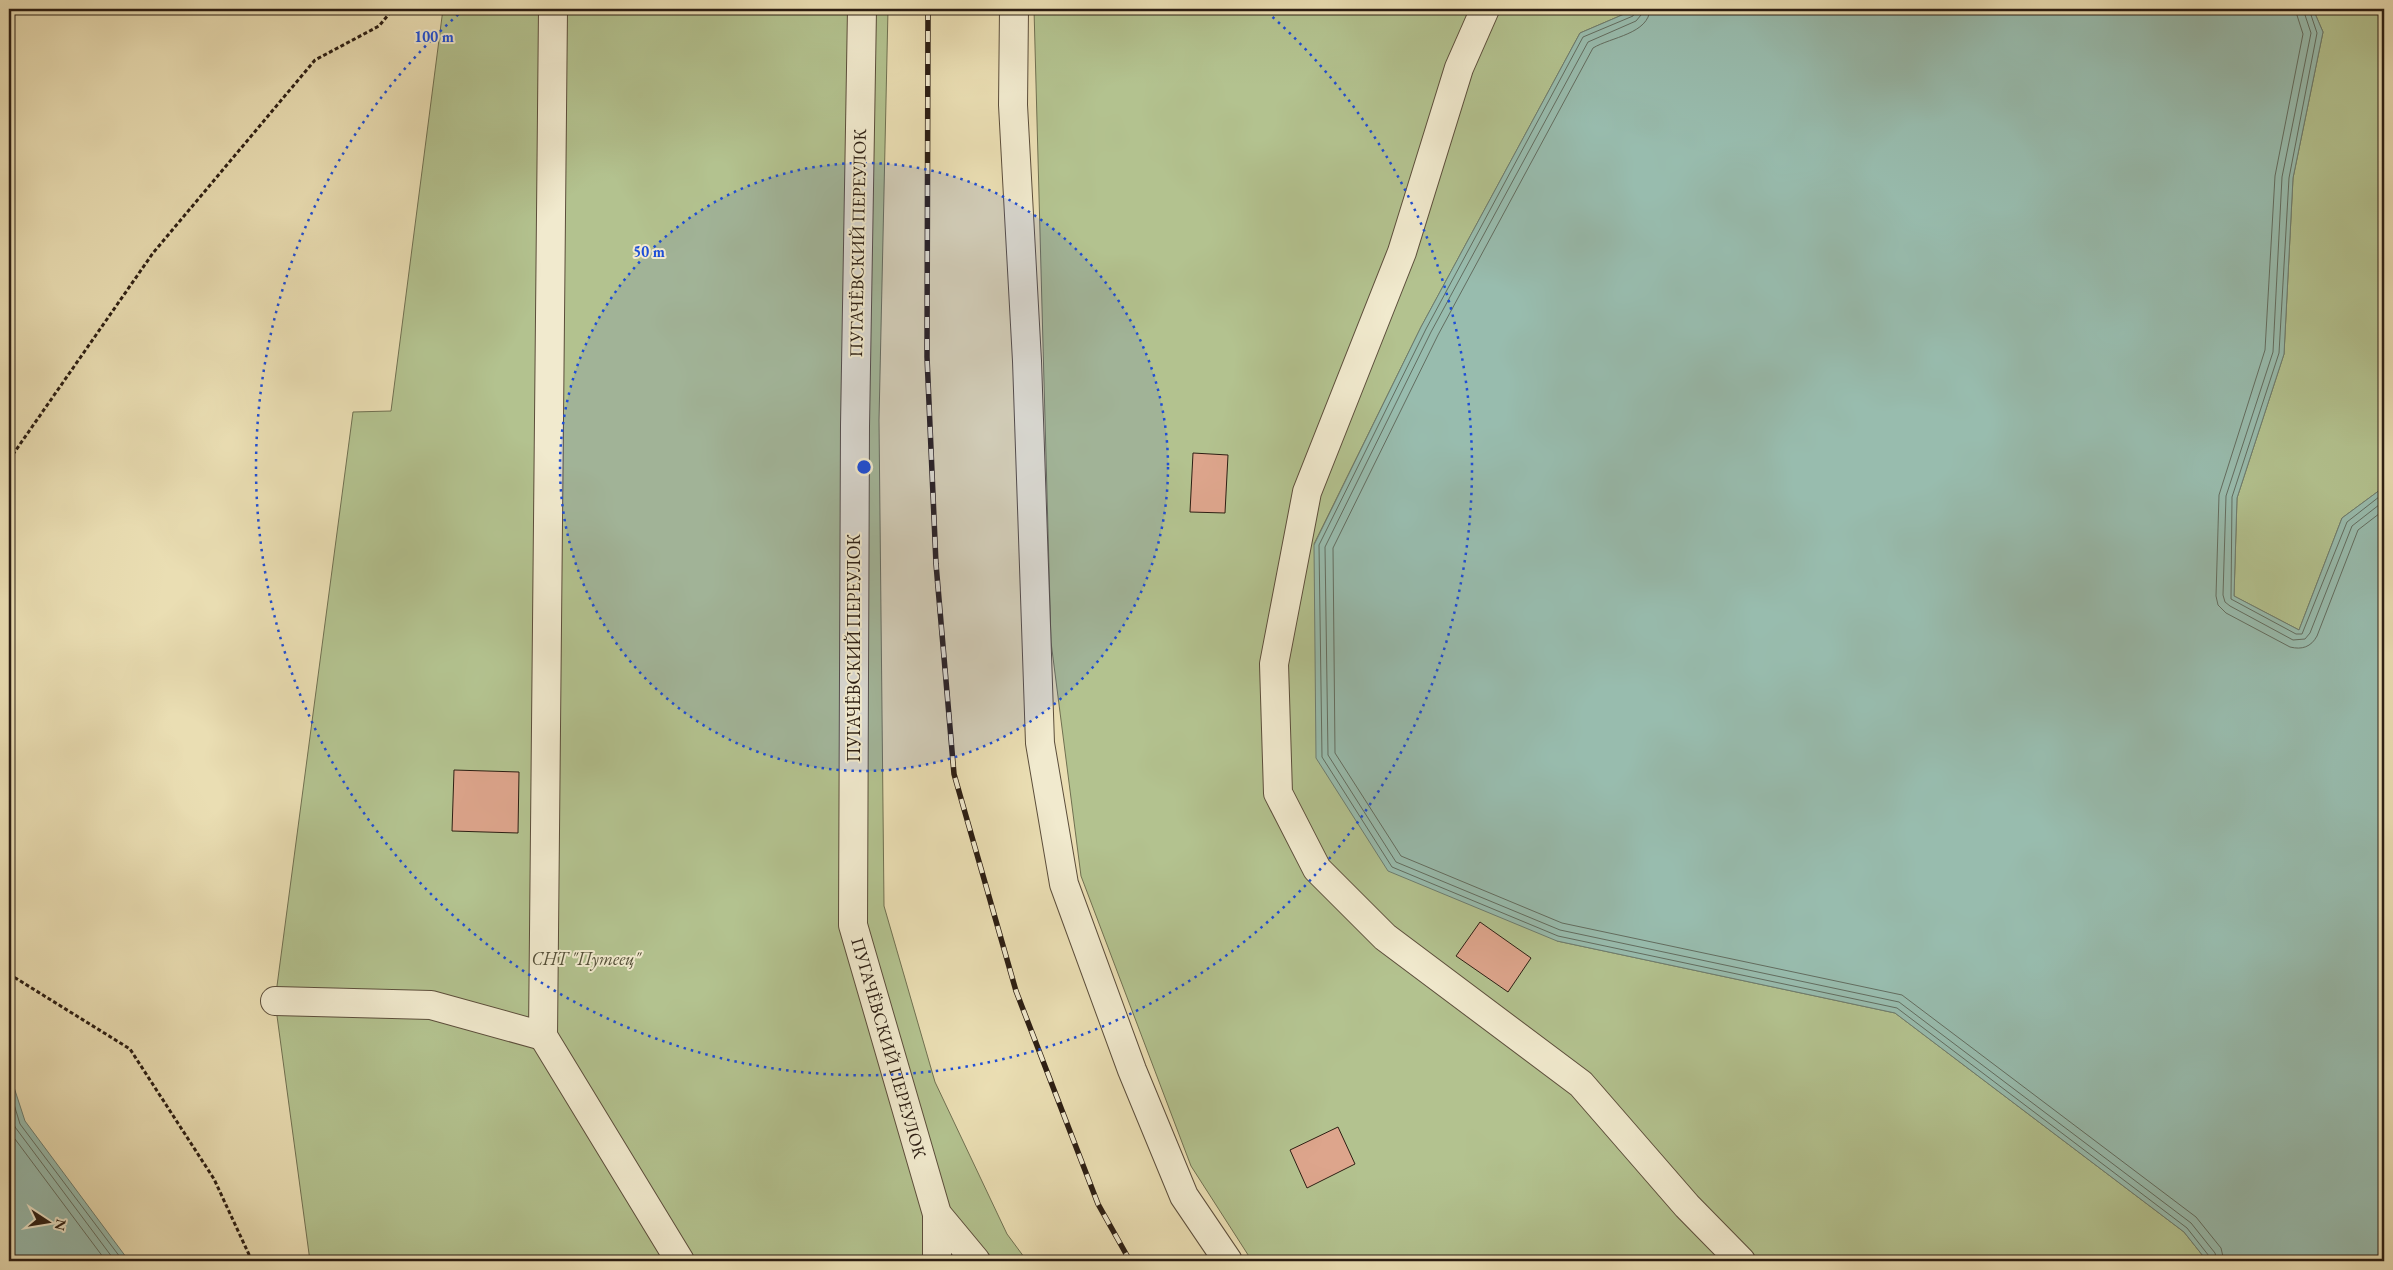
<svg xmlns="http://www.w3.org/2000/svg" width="2393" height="1270" font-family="'EB Garamond',serif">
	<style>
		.green { fill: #b3c28f; stroke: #707051 }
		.water { fill: #98bcae; stroke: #6d7d70 }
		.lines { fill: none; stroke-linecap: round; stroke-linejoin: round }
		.shore { stroke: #626d60; stroke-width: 1 }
		.building { fill: #dda58c; stroke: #2c1e13 }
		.street-casing { stroke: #5c4e3b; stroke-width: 30 }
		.path { stroke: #2c1e13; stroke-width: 3; stroke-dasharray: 4 2.5; stroke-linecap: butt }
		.street { stroke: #f1eace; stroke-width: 28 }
		.rail-casing { stroke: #2c1e13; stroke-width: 5.5 }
		.rail { stroke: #f1eace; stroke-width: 4; stroke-dasharray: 11; stroke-linecap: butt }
		.ring { fill: none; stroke: #1d4ed8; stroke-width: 2.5; stroke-dasharray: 2.5 5 }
		.labels { text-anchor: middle; stroke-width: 4; stroke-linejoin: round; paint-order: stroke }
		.street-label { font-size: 18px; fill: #2c1e13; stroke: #f1eace }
		.park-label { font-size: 18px; font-style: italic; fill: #544f38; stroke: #f1eace }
		.centre { fill: #1d4ed8; stroke: #f1eace; stroke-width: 2.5 }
		.ring-label { font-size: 15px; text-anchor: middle; font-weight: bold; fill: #1d4ed8; stroke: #f1eace; stroke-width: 4; stroke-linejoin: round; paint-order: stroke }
	</style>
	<rect width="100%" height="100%" fill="#eadeb3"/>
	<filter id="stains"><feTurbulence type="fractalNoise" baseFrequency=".004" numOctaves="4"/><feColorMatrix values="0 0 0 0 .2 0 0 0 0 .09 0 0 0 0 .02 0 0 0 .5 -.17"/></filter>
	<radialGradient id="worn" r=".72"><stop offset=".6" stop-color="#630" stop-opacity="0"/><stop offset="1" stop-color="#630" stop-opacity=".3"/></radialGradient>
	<g class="green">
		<path d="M443,9H888L879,420L884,906L935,1082L1007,1234L1027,1261H310L275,1001L353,412L391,411Z"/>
		<path d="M1034,9H1636L1580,33L1421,327L1314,544L1557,941L1895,1013L2184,1232L2207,1261H1252L1191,1166L1081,876L1051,642Z"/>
		<path d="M2313,9H2384V487L2342,518L2299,630L2234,596L2237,498L2284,354L2293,178L2323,32Z"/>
	</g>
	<g class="water">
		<path d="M1636,9H2313L2323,32L2293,178L2284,354L2237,498L2234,596L2299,630L2342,518L2384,487V1261H2207L2184,1232L1895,1013L1557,941L1388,871L1316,758L1314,545L1421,327L1580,33Z"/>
		<path d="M9,1072L25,1121L129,1261H9Z"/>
	</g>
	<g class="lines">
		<g class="shore">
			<path d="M1636,9L1633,16L1583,37L1426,329L1319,545L1322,757L1392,867L1558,936L1897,1008L2187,1228L2209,1256L2210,1261"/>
			<path d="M1642,9L1641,15L1636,21L1588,42L1431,332L1325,547L1328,755L1396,862L1560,930L1899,1002L2191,1223L2215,1253L2217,1261"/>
			<path d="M1650,9C1649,34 1611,37 1593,48L1438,335L1333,548L1335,753L1401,856L1562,923L1902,995L2196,1217L2221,1248L2224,1261"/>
			<path d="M2295,9L2303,34L2275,176L2265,350L2219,495L2216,596L2218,605L2226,613L2290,647C2302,650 2311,647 2317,636L2358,530L2384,510"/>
			<path d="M2303,9L2311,33L2282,177L2273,352L2226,496L2223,595L2225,602L2230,606L2293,640L2305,639L2310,633L2352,526L2384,501"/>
			<path d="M2309,9L2317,33L2289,178L2279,353L2232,497L2231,599L2296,634H2302L2347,522L2384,493"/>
			<path d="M9,1088L20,1124L123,1261"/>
			<path d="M9,1109L15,1127L115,1261"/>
			<path d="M9,1131L106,1261"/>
		</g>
	</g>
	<g class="building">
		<path d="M1193,453L1228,455L1225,513L1190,512Z"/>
		<path d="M454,770L519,772L518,833L452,831Z"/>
		<path d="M1480,922L1531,958L1508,992L1456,956Z"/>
		<path d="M1338,1127L1355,1164L1307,1188L1290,1150Z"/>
	</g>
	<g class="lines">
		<g class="street-casing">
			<g id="street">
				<path d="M553,9L543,1036L680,1261"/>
				<path id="s1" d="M862,9L855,426L853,925L937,1214L976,1261"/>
				<path d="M1014,9L1013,105L1027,361L1040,743L1064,884L1132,1070L1184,1196L1228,1261"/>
				<path d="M1485,9L1459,68L1402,252L1307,492L1274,664L1278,793L1317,869L1385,937L1581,1084L1687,1206L1741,1261"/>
				<path d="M275,1001L431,1005L543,1036"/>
				<path d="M937,1261V1214"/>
			</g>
		</g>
		<g class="path">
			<path d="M9,460L153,253L315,60L379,26L393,9"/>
			<path d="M9,974L130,1049L214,1179L252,1261"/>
		</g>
		<use href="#street" class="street"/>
		<g class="rail-casing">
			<path id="rail" d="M928,9L927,357L936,564L954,774L1016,991L1098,1204L1130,1261"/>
		</g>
		<use href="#rail" class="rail"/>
	</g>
	<circle cx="864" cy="467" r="304" fill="#1d4ed8" fill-opacity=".12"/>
	<g class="ring">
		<circle cx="864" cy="467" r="304"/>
		<path d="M1267 12A608 608 0 1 1 461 12"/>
	</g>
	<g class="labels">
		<g class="street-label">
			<text transform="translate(858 243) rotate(-89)" y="6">ПУГАЧЁВСКИЙ ПЕРЕУЛОК</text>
			<text transform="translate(854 648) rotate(-90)" y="6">ПУГАЧЁВСКИЙ ПЕРЕУЛОК</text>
			<text dy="6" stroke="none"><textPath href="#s1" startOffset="1044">ПУГАЧЁВСКИЙ ПЕРЕУЛОК</textPath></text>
		</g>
		<g class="park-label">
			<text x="586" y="965">СНТ "Путеец"</text>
		</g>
	</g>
	<circle cx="864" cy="467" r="8" class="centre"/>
	<g class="ring-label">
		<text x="434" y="42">100 m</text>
		<text x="649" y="257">50 m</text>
	</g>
	<rect width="2393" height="1270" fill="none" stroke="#eadeb3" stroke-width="30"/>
	<rect x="10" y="10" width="2373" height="1250" fill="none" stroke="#2c1e13" stroke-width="2.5"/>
	<rect x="15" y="15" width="2363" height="1240" fill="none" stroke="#2c1e13"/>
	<g transform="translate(48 1222) rotate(102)" stroke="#f1eace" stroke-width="4" paint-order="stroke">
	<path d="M0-4L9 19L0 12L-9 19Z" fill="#2c1e13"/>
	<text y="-8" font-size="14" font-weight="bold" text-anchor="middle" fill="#2c1e13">N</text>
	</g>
	<rect width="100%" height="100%" filter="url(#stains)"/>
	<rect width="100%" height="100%" fill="url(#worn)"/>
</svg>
